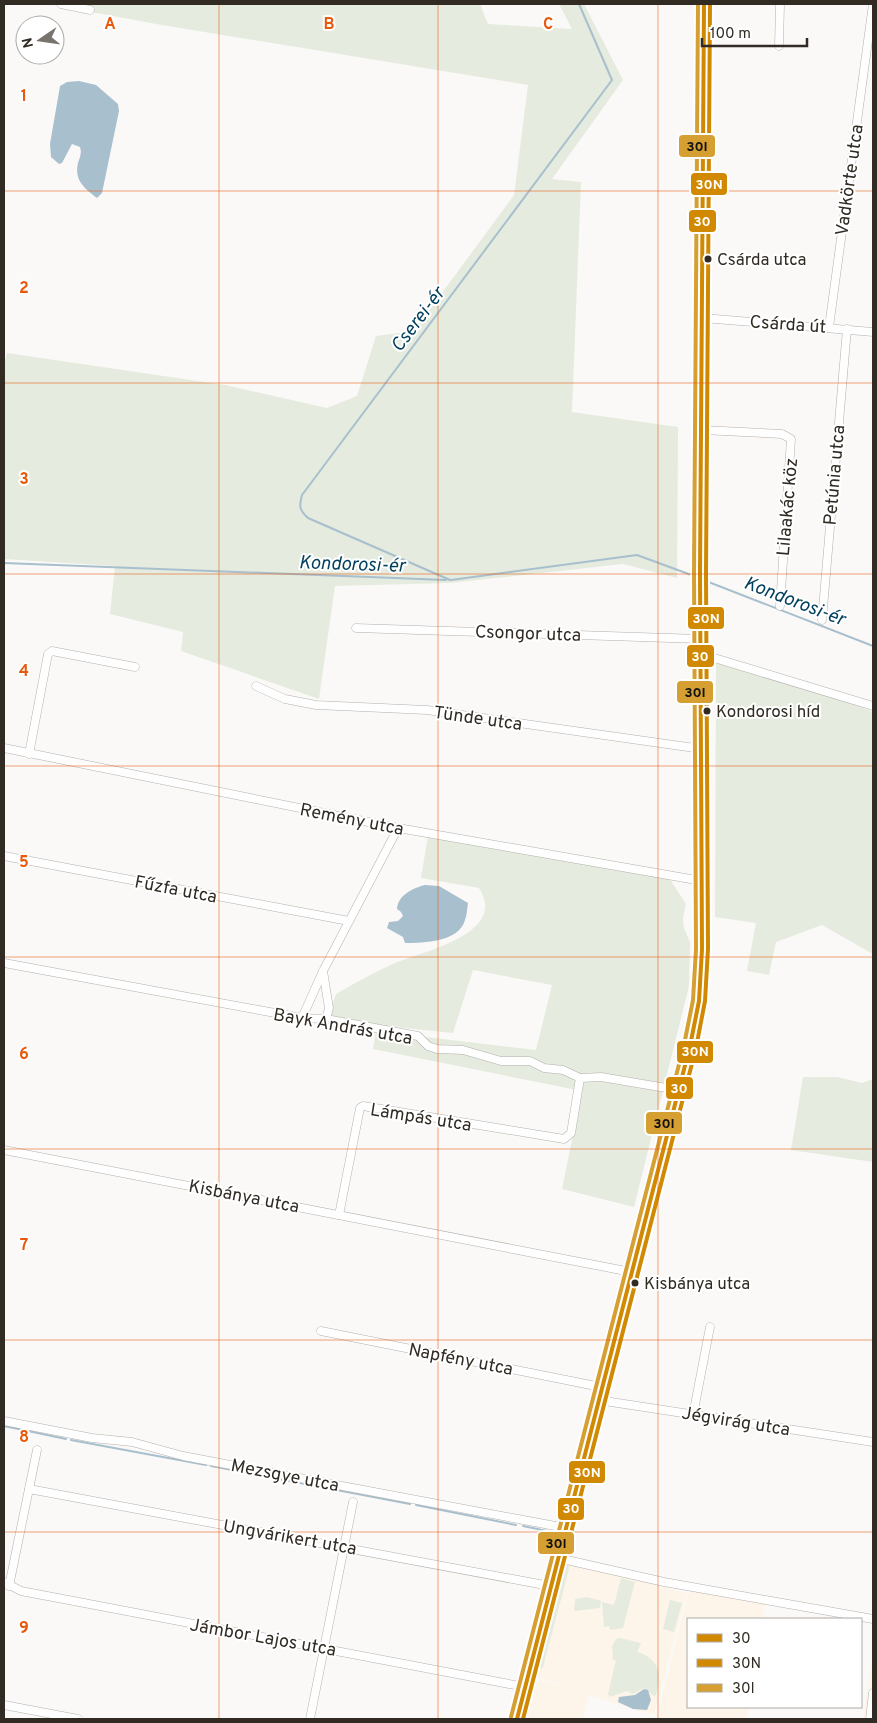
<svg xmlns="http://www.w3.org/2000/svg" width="877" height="1723" font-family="Overpass,sans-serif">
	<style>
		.built { fill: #fdf5ea }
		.green { fill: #e5ebde }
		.water { fill: #a8bfce }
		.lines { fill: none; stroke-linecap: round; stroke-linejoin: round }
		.stream { stroke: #a8bfce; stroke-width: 2 }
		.street-casing { stroke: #b4b0ac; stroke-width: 9 }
		.secondary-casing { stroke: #b4b0ac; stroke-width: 13 }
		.street { stroke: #fefefe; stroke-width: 8 }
		.secondary { stroke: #fcfaf9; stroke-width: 11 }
		.bus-1-casing { stroke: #fff; stroke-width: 8 }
		.bus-2-casing { stroke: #fff; stroke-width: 8 }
		.bus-3-casing { stroke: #fff; stroke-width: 8 }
		.bus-1 { stroke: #d08900; stroke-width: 4 }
		.bus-2 { stroke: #d08900; stroke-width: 4 }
		.bus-3 { stroke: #d69f31; stroke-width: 4 }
		.grid { fill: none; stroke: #e8590c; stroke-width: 1; stroke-opacity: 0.55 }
		.bus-dot { fill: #312b23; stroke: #fff; stroke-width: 2 }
		.labels { text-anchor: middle; stroke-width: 4; stroke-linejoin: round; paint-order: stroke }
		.bus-label { font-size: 17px; fill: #312b23; stroke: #fff; text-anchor: start }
		.street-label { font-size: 18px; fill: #312b23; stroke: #fff }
		.water-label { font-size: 19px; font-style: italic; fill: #003f5d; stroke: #fff }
		.grid-label { font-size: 16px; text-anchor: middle; font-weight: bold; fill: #e8590c; stroke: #fff; stroke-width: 4; stroke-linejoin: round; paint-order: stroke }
		.line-badge { stroke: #fff; stroke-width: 2 }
		.badge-label { font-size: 14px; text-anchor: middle; font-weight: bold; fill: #fff }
		.pale-badge-label { font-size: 14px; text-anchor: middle; font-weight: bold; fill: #111 }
	</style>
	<rect width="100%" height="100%" fill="#fbf9f7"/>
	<g class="built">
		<path d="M560,1561L687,1593L654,1715L589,1695L583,1719H527L537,1680L575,1689L530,1676Z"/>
		<path d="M691,1582L765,1602L763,1619H688V1707H749L747,1719H656Z"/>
		<path d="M873,1649V1719H863Z"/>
	</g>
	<g class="green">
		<path d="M48,4H480L488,24L572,29L559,4H584L623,80L552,179L581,182L572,412L678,427L677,578L623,564L450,583L335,586L319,699L181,651L183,632L110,614L115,566L4,559V365L7,353L225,385L327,408L357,396L376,336L414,331L514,195L528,85L156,24Z"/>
		<path d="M716,661L826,693L873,712V954L822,925L776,942L769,975L747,971L756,923L715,917Z"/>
		<path d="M428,835L669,878L686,904L683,918L684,928L690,942L689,986L634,1207L562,1189L582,1091L373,1049L376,1031L536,1050L552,985L473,970L453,1033L327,1020L336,994C355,983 375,972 395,963C421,952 509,934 479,888L421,878Z"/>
		<path d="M803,1077H837L862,1083L873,1079V1162L791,1150Z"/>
		<path d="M564,1563L568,1564L569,1569L543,1667L536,1672Z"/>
		<path d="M621,1578L635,1582L623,1628L610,1630L609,1626L604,1627L602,1602L614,1605Z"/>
		<path d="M587,1597L601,1601L600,1608L574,1611L575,1599Z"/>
		<path d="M670,1600L682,1603L674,1632L663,1629Z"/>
		<path d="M620,1638L641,1643L637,1652C660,1658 663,1677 655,1697L644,1688L633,1694L627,1691L610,1697L608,1694L616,1660H613L612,1646L616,1639Z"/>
	</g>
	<g class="water">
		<path d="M79,81L96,85L118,104L119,111L102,193L97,198C84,188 74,180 78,163C80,157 82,153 80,147L72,144L62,163L59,164L51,157L50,144L60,86L67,82Z"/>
		<path d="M425,885L439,886L468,903C467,909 467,915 465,920C459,942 424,943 405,943L403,937L387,928L389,922L398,921L403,916L401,912L397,909C398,895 413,888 425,885Z"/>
		<path d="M644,1689L648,1690L651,1700L647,1710L633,1709L618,1702L619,1697L635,1695Z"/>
	</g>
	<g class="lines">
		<g class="stream">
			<path d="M4,563L446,580"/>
			<path d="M450,580L308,518C299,510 299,506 302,495L612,80L579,4"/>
			<path d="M451,580L637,555L694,576"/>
			<path d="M706,581L873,646"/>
			<path d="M4,1426L66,1439"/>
			<path d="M71,1440L206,1465"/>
			<path d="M211,1466L410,1504"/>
			<path d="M416,1505L516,1525"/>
			<path d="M523,1526L552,1532"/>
		</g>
		<g class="street-casing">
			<g id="street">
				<path d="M61,4L90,10"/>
				<path d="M779,46L780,4"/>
				<path d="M703,318L873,332"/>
				<path d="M829,327L873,4"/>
				<path d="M702,430L782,434L791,439L780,606"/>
				<path d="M822,620L847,329"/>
				<path d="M356,628L701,639"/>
				<path d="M701,654L873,706"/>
				<path d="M256,686L285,699L316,705L427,710L702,749"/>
				<path d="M4,748L398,828L702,881"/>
				<path d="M29,754L48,654L52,651L135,667"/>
				<path d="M4,856L349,921"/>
				<path d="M4,963L302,1018L326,1019L418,1036L428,1046L437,1049L463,1050L501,1061H530L544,1068L563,1070L580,1078L601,1077L678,1090"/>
				<path d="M323,971L329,1008L326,1019"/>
				<path d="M302,1018L323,971L398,828"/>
				<path d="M4,1150L631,1272"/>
				<path d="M339,1215L360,1108L363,1106L564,1139L571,1133L580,1078"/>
				<path d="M321,1331L601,1387"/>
				<path d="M598,1400L873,1442"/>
				<path d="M693,1415L710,1327"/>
				<path d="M4,1421L92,1438L132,1442L183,1456L566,1528"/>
				<path d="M29,1489L550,1586"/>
				<path d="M558,1558L664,1582L873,1619"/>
				<path d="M4,1582L21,1591L525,1687"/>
				<path d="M9,1586L37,1450"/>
				<path d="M4,1705L78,1719"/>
				<path d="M310,1719L353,1502"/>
				<path d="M870,1719L873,1693"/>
			</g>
		</g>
		<g class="secondary-casing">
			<path id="secondary" d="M517,1719L690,1046L699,1001L702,949L700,573L704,4"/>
		</g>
		<use href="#street" class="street"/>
		<use href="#secondary" class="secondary"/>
		<g class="bus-1-casing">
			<path id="bus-1" d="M517,1719L690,1046L699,1001L702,949L700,573L704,4"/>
		</g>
		<g class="bus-2-casing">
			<path id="bus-2" d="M523,1719L696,1048L705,1001L708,949L706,573L710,4"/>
		</g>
		<g class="bus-3-casing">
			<path id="bus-3" d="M511,1717L684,1045L693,1000L696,949L694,573L698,4"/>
		</g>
		<use href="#bus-1" class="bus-1"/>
		<use href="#bus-2" class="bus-2"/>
		<use href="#bus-3" class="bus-3"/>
	</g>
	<path class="grid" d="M219,4V1719M438,4V1719M658,4V1719M4,191H873M4,383H873M4,574H873M4,766H873M4,957H873M4,1149H873M4,1340H873M4,1532H873"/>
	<g class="bus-dot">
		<circle cx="708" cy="259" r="4.5"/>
		<circle cx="707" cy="711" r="4.5"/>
		<circle cx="635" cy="1283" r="4.5"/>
	</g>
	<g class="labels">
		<g class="bus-label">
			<text x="717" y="265">Csárda utca</text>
			<text x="716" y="717">Kondorosi híd</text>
			<text x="644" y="1289">Kisbánya utca</text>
		</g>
		<g class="street-label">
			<text transform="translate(849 180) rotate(-82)" y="6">Vadkörte utca</text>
			<text transform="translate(788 324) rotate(4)" y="6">Csárda út</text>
			<text transform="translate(834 475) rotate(-85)" y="6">Petúnia utca</text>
			<text transform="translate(787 507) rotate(-85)" y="6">Lilaakác köz</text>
			<text transform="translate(528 633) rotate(2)" y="6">Csongor utca</text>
			<text transform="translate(478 718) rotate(8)" y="6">Tünde utca</text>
			<text transform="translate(352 819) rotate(11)" y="6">Remény utca</text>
			<text transform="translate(176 889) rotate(11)" y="6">Fűzfa utca</text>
			<text transform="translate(343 1026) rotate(10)" y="6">Bayk András utca</text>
			<text transform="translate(421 1117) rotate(9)" y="6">Lámpás utca</text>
			<text transform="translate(244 1196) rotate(11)" y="6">Kisbánya utca</text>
			<text transform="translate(461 1359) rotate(11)" y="6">Napfény utca</text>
			<text transform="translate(736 1421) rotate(9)" y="6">Jégvirág utca</text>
			<text transform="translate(285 1475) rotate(11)" y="6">Mezsgye utca</text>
			<text transform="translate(290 1537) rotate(10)" y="6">Ungvárikert utca</text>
			<text transform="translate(263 1637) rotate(10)" y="6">Jámbor Lajos utca</text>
		</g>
		<g class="water-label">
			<text transform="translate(417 319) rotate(-53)" y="7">Cserei-ér</text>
			<text transform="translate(352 563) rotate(2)" y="7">Kondorosi-ér</text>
			<text transform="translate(795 600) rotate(21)" y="7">Kondorosi-ér</text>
		</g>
	</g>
	<g class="grid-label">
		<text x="110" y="29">A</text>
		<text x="329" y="29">B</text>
		<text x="548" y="29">C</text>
		<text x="24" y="101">1</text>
		<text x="24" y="293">2</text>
		<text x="24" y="484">3</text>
		<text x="24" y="676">4</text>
		<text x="24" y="867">5</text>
		<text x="24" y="1059">6</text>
		<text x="24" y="1250">7</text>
		<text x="24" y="1442">8</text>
		<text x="24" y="1633">9</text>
	</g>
	<g class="line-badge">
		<rect x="678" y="134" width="38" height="24" rx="5" fill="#d69f31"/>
		<rect x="690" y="172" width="38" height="24" rx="5" fill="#d08900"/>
		<rect x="688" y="209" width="29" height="24" rx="5" fill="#d08900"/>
		<rect x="687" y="606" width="38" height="24" rx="5" fill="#d08900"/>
		<rect x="686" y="644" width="29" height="24" rx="5" fill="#d08900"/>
		<rect x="676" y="680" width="38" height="24" rx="5" fill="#d69f31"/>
		<rect x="676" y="1040" width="38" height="24" rx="5" fill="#d08900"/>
		<rect x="665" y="1076" width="29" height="24" rx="5" fill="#d08900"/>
		<rect x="645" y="1111" width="38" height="24" rx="5" fill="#d69f31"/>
		<rect x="568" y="1460" width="38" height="24" rx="5" fill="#d08900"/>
		<rect x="557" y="1497" width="28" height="24" rx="5" fill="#d08900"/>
		<rect x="537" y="1531" width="38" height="24" rx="5" fill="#d69f31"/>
	</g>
	<g class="badge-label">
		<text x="709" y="189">30N</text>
		<text x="702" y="226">30</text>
		<text x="706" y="623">30N</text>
		<text x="700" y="661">30</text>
		<text x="695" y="1056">30N</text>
		<text x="679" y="1093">30</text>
		<text x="587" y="1477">30N</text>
		<text x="571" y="1513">30</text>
	</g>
	<g class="pale-badge-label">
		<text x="697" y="151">30I</text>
		<text x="695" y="697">30I</text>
		<text x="664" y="1128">30I</text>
		<text x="556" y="1548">30I</text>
	</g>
	<rect width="877" height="1723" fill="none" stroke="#312b23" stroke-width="10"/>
	<rect x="687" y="1618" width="175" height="90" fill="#ffffff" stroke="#adaaa7"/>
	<rect x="697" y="1634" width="25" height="8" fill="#d08900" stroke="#adaaa7"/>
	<text x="732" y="1643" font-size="15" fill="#312b23">30</text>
	<rect x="697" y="1659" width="25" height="8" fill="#d08900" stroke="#adaaa7"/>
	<text x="732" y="1668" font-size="15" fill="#312b23">30N</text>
	<rect x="697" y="1684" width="25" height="8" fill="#d69f31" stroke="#adaaa7"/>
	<text x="732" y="1693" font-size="15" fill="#312b23">30I</text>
	<g transform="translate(40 40) rotate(257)"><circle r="24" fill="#ffffff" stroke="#adaaa7"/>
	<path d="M0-4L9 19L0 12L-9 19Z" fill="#78736d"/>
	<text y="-8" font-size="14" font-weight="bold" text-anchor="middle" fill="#312b23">N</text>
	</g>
	<path d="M702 38v8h105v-8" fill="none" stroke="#312b23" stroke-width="2.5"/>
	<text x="710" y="38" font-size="15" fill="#312b23" stroke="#ffffff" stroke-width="4" paint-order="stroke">100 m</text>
</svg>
